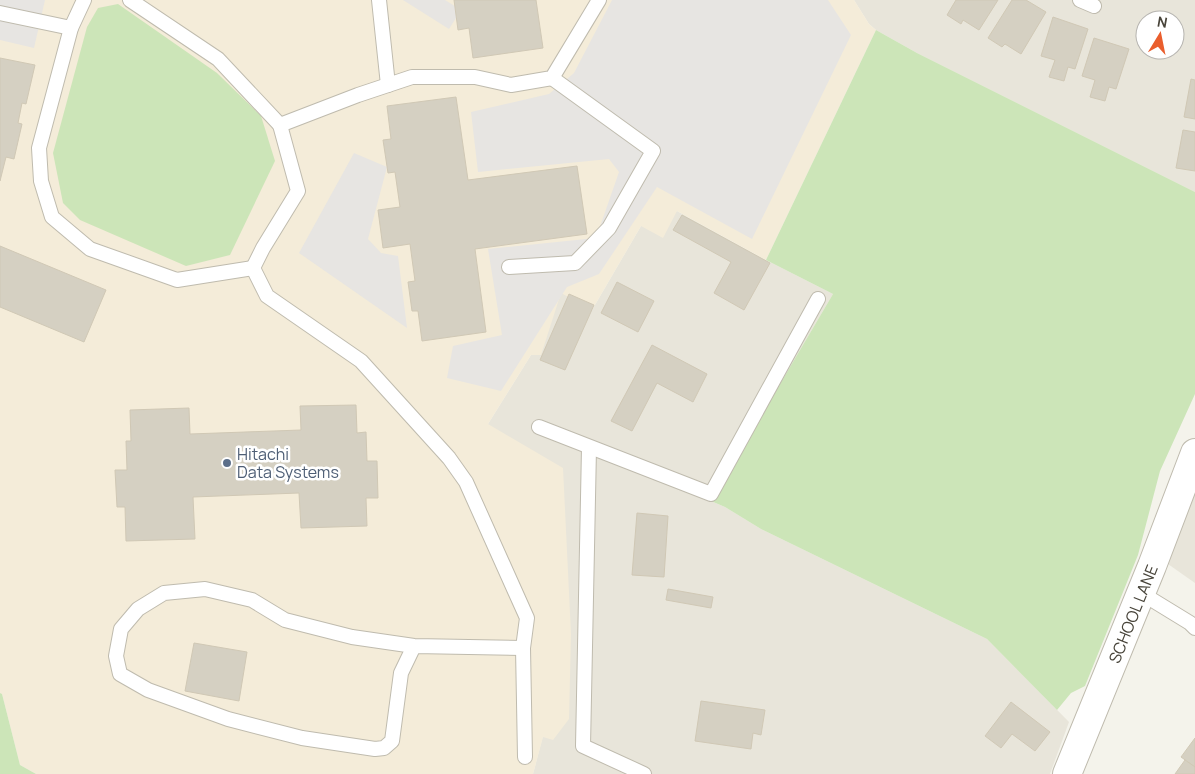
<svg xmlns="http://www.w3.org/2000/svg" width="1195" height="774" font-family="Manrope,sans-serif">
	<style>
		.residential { fill: #e8e5da; fill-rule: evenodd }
		.commercial { fill: #f4ecd9 }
		.green { fill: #cce5b8 }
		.parking { fill: #e7e5e2 }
		.building { fill: #d5d0c2; stroke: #d0c8b5 }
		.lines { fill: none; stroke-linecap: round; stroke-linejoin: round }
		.service-casing { stroke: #bfbbae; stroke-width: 16 }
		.minor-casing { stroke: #bfbbae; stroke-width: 30 }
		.service { stroke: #fff; stroke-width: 14 }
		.minor { stroke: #fff; stroke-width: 28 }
		.service-dot { fill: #5c6f8a; stroke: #fff; stroke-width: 2 }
		.labels { text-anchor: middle; stroke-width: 5; stroke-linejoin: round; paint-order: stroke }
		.service-label { font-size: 16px; fill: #4e5e75; stroke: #fff; text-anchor: start }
		.street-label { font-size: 16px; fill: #48443a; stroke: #fff }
	</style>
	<rect width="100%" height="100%" fill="#f4f3eb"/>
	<g class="residential">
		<path d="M854,0H1195V192L917,53L876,30L869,24ZM1145,20H1175V50H1145Z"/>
		<path d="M677,211L766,260L833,294L711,501L725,507L761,529L987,639L1069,722L1050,774H533L543,736L488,424L531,355L561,292L592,310L641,226Z"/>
		<path d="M1195,446V583L1168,564L1182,471Z"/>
	</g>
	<path class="commercial" d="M0,0H854L869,24L876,30L766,260L677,211L663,238L641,226L592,310L561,293L541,355H531L488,424L563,468L571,634L569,719L553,740L543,737L533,774H36L20,765L2,694L0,693Z"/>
	<g class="green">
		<path d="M118,4L217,73L261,116L275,161L230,255L186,266L80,220L63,203L53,153L87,27L98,8Z"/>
		<path d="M876,30L917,53L1195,192V394L1160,471L1138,555L1085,686L1071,693L1057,710L987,639L761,529L725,507L711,501L833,294L766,260Z"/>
		<path d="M0,693L2,694L20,765L36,774H0Z"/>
	</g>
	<g class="parking">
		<path d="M0,0H45L34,48L0,40Z"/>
		<path d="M403,0H445L461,10L449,29Z"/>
		<path d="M612,0H828L851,35L752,239L657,187L599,274L567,287L501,391L447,378L453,346L502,335L488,249L596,238L619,172L609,159L478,172L471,112L549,94L574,73Z"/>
		<path d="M354,153L387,167L368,239L381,253L398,256L407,328L299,253Z"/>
	</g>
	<g class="building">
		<path d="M454,0H536L543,48L473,58L469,28L458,30Z"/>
		<path d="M956,0H998L979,30L963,20L961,24L947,15Z"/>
		<path d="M1012,0H1026L1046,12L1021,54L1005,44L1002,47L988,38Z"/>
		<path d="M1053,17L1088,29L1075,69L1068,67L1064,81L1049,77L1055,60L1041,56Z"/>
		<path d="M1094,38L1129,49L1116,89L1109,87L1105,101L1090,97L1095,80L1082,76Z"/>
		<path d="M0,58L35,65L26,104L22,103L18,123L22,124L14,159L6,157L0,181Z"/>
		<path d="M1191,79L1195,80V119L1184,117Z"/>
		<path d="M456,97L468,180L577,166L587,234L475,249L486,332L422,341L418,311H412L408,282L415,281L410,244L383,248L378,210L400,207L395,172L388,173L383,140L391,139L387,106Z"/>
		<path d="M1183,130L1195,132V171L1176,168Z"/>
		<path d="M682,215L770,263L744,310L714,293L731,262L673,230Z"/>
		<path d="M0,246L106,290L84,342L0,307Z"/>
		<path d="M617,282L654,301L638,332L601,313Z"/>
		<path d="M569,294L594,305L565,370L540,360Z"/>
		<path d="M652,345L707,374L693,402L657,383L632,431L611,421Z"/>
		<path d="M356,405L357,433L366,432L367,461H377L378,498H366L367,526L301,528L299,493L193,497L195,539L126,541L125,507H117L115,470H127L126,441H131L130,410L189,408L190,434L301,430L300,406Z"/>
		<path d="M637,513L668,516L664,577L632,575Z"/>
		<path d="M668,589L713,597L711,608L666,600Z"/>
		<path d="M194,643L247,652L239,701L185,691Z"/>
		<path d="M701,701L765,710L761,735L753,733L751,749L695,741Z"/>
		<path d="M1011,702L1050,732L1035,751L1012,734L1001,748L985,736Z"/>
		<path d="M1195,738V767L1181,757Z"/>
		<path d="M1185,760L1195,767V774H1175Z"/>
	</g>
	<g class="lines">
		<g class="service-casing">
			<g id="service">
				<path d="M84,0L71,28L39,148L41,181L52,217L90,249L177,280L253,268"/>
				<path d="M130,0L218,59L280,125"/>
				<path d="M379,0L388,85"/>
				<path d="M1080,0L1094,6"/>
				<path d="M0,13L71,28"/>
				<path d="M509,267L575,263L609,228L653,151L552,78"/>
				<path d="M539,427L711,494L818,299"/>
				<path d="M589,448L583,746L644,774"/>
				<path d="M1141,593L1190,623L1195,628"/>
				<path d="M414,646L401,673L392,741L384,748L375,749L302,738L228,719L148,690L120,674L116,656L121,629L138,609L164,593L205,589L252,600L285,620L352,637L414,646L523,648"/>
				<path d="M525,757L523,648L527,618L466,482L449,458L361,361L267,296L253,268L263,248L298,191L280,125L358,95L412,77H475L511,85L552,78L599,0"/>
			</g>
		</g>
		<g class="minor-casing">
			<path id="minor" d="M1067,774L1152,566L1195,453"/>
		</g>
		<use href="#service" class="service"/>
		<use href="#minor" class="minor"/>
	</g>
	<circle class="service-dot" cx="227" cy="463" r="5"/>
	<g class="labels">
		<g class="service-label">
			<text x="237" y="460">Hitachi<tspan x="237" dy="18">Data Systems</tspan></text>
		</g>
		<g class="street-label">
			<text transform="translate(1133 614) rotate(-68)" y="6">SCHOOL LANE</text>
		</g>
	</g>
	<g transform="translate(1160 35) rotate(10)"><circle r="24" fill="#ffffff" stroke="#b6b4b0"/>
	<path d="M0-4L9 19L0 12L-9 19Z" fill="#ea5e2d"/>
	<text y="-8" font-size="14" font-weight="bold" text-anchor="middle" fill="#48443a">N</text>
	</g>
</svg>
